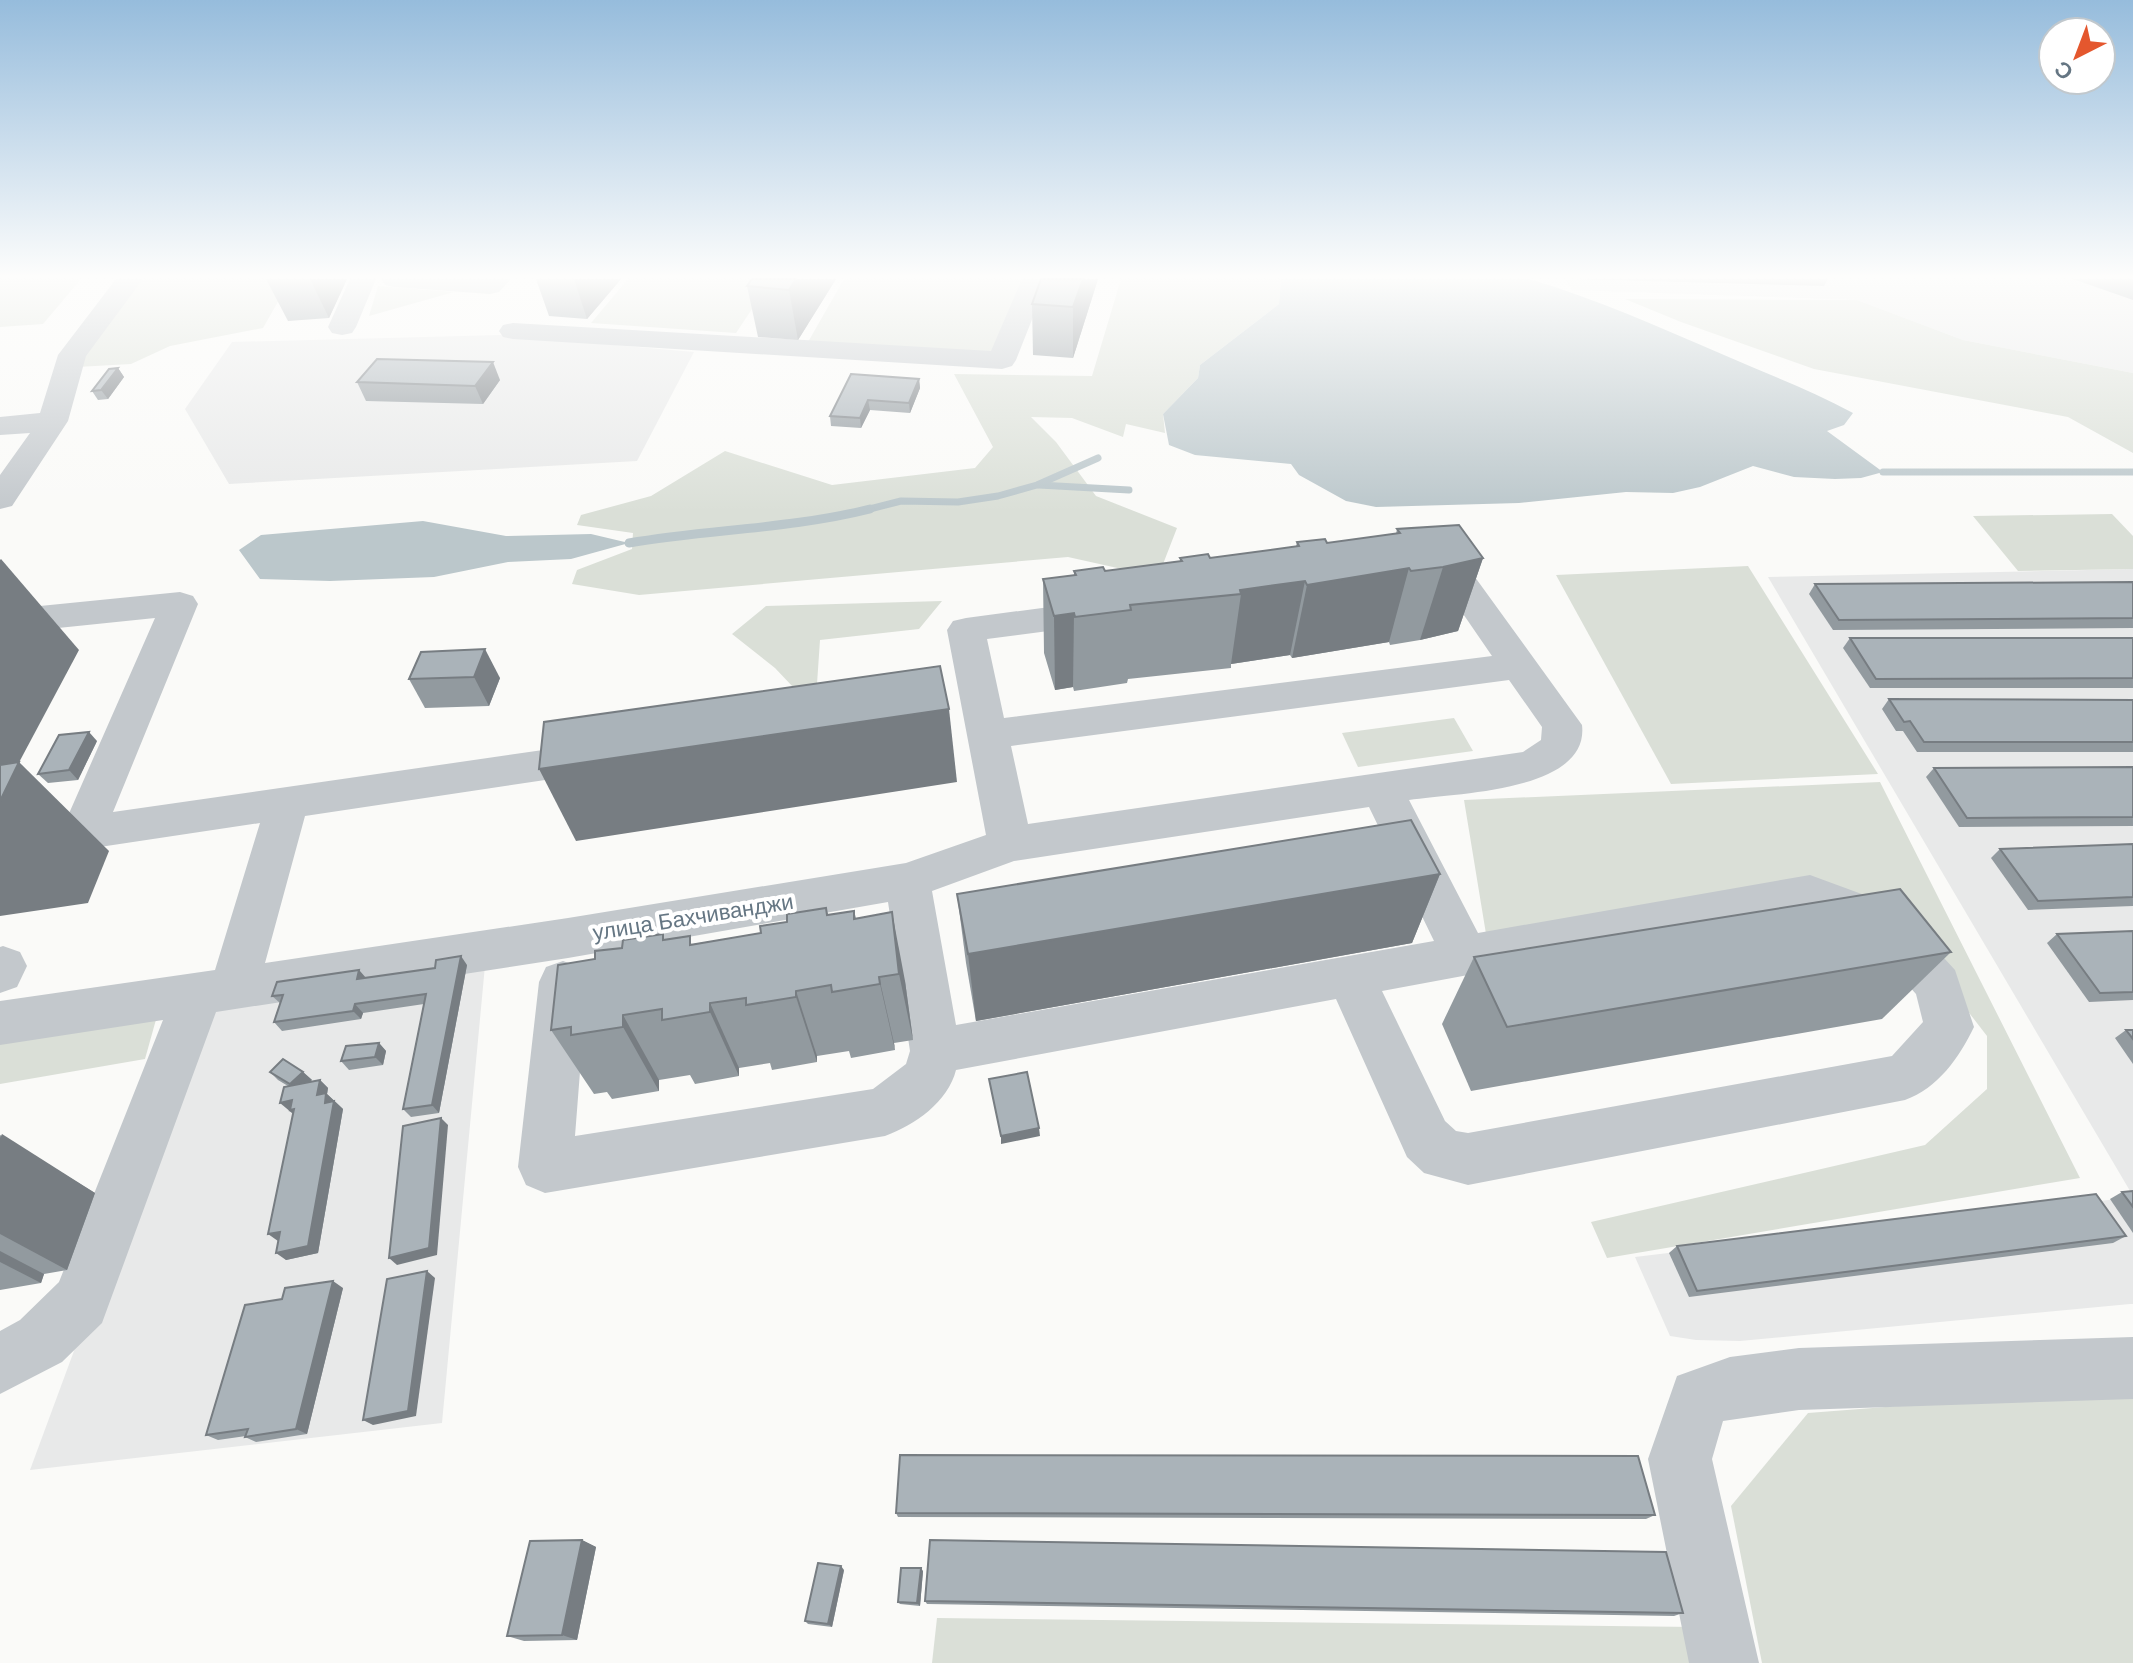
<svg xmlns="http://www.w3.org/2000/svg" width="2133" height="1663" font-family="'DM Sans',sans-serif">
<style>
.built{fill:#e8e9e9}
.green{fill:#dadfd7}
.water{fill:#bbc7cb}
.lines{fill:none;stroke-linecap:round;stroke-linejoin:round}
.stream-far1{stroke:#bbc7cb;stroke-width:7}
.stream{stroke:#bbc7cb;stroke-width:9}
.minor{fill:#c3c8cc;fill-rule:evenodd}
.wall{fill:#929a9f}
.shaded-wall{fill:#777d82}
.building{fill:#aab3b9;stroke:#777d82;stroke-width:2}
.labels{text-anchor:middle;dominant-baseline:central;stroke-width:8;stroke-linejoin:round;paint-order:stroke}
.street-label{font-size:22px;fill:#657683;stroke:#fff}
</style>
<rect width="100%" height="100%" fill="#fafaf8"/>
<g class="built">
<path d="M1565,279h568v94l-170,-33 -106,-40 -285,-10z"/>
<path d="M500,335l194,17 -57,109 -408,23 -44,-75 47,-67z"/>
<path d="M2133,569v627l-365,-619z"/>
<path d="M486,955l-44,468 -412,47 174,-471z"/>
<path d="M2133,1197v107h-3l-390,37 -44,-1 -26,-4 -35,-79z"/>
</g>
<g class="green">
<path d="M0,279h81l-38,45 -43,3z"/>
<path d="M135,279h156l-28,49 -93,18 -39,18 -54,3z"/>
<path d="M628,279h144l-36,54 -145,-10z"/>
<path d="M844,279h185l-33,77 -188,-14z"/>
<path d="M1121,279h160l-2,25 -79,61 -2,13 -35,36 2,19 -39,-9 -3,13 -51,-19 -41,-1 25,25 40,54 81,32 -19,49 -90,-20 -429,38 -67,-11 5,-14 55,-21 1,-16 -56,-8 4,-10 70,-19 74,-45 107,34 143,-17 18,-21 -39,-73 138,2z"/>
<path d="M378,286l76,6 -85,24z"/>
<path d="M1625,299l232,1 106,40 170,33v80l-65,-36 -254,-48 -133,-47z"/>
<path d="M2112,514l21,22v33l-115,2 -45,-55z"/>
<path d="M1748,566l130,208 -207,10 -115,-209z"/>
<path d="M942,601l-23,28 -99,11 -3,44 -24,3 -18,-19 -43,-34 34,-28z"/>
<path d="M1454,718l19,33 -115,16 -16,-34z"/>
<path d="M1880,782l200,396 -473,80 -16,-36 334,-77 62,-56v-53l-85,-110 -415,14 -23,-140z"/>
<path d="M157,1016l-12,43 -145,25v-53z"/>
<path d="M2133,1388v275h-371l-31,-157 77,-93z"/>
<path d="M937,1618l759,9 8,36h-772z"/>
</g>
<g class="water">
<path d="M1281,279h248c68,20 130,48 195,76 43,19 87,35 129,58l-9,12 -17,6 56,41 -22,6 -26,1 -41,-2 -41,-11 -53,21 -27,6 -47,-1 -107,11 -143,4 -30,-6 -47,-26 -8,-11 -96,-9 -26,-10 -6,-31 35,-36 2,-13 79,-61z"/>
<path d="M423,521l83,15 85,-2 38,9 -58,16 -63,3 -74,15 -104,4 -70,-2 -21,-29 22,-15z"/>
</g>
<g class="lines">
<g class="stream-far1">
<path d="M1883,472h250"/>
<path d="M1039,485l90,5"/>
<path d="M862,511l39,-10 57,1 40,-6 39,-11 61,-27"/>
</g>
<path class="stream" d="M629,543c80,-14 162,-14 241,-34"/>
<g class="minor">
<path d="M116,279h27l-57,77 -18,65 -56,85 -12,3v-34l30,-42 -30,2v-18l40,-4 18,-58z"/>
<path d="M350,279h26l-20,48 -4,6 -10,2 -10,-2 -4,-6z"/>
<path d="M381,279h130l-12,13 -9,2 -96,-7 -9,-2z"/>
<path d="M1022,279h26l-32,81 -4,6 -10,3 -489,-30 -10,-2 -4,-6 4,-6 10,-2 478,28z"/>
<path d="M1420,559l52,14 110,152c8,67 -127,68 -173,75l69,133 332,-58 87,32 58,63 19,57c-15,31 -36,61 -69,73l-437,85 -44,-12 -17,-16 -71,-158 -380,71c-8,32 -41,55 -71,66l-340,57 -19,-8 -8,-18 21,-185 7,-15 17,-6 17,6 7,15 -12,154 298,-47 33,-25 4,-13 -22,-149 -320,56 -352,54 -114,311 -40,39 -62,32v-63l20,-11 39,-38 104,-262 -163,25v-44l215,-31 45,-147 -260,39v-34l67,-10 88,-200 -155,16v-24l180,-18 13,4 5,8 -85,208 486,-70 15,4 6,11 -6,11 -15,4 -294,44 -40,147 303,-45 338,-55 80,-28 -39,-205 6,-9 13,-3 136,-18 13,4 6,8 -6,8 -13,4 -115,15 17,79 488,-62 -46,-67 -39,-11 -5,-8 5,-8zM1509,680l33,47 -1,13 -18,12 -495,72 -17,-78zM1369,807l65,134 -478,84 -24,-134 82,-30zM1808,912l55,23 53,59 7,28 -31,34 -424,77 -12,-2 -11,-10 -63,-130z"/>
<path d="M3,946l17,6 7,14 -10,21 -17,6v-46z"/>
<path d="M2133,1337v62l-334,11 -76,11 -11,38 47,204h-70l-41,-204 29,-83 53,-19 69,-9z"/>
</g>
</g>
<g class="wall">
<path d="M266,279h81l-18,39 -41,3z"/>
<path d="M536,279h85l-34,40 -38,-3z"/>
<path d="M752,279h84l-38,61 -40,-3 -11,-51z"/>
<path d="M1041,279h57l-25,79 -40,-3 -1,-51z"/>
<path d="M1576,279h252l-4,7z"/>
<path d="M2073,279h60v21z"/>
<path d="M118,368l6,9 -16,22 -10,1 -6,-9z"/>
<path d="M919,379l1,9 -10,25 -40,-3 -9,18 -30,-2 -1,-10z"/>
<path d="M500,380l-17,24 -117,-3 -9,-19z"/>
<path d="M1397,529l86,29 -25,73 -38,9 -30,5 -1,-3 -97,16 -2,-3 -59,9v4l-103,11 -1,4 -53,8 -1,-4 -18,3 -11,-37 -1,-74 31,-4v-4h31l75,-10v-3h30l86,-11 1,-5 30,1 69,-9z"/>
<path d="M2133,582v46l-300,2 -24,-36 6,-10z"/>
<path d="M1850,638h283v50h-263l-27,-40z"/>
<path d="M421,652l79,26 -11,28 -64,2 -16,-29z"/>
<path d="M1889,699l244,1v52h-216l-14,-21h-7l-14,-22z"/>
<path d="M97,741l-19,39 -30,3 -10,-9z"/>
<path d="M2133,767v59l-174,1 -33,-50 8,-9z"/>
<path d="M2133,844v62l-105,4 -37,-52 9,-9z"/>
<path d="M1440,874l-28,69 -436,78 -10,-58 -9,-69z"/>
<path d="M826,908l2,7 26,-4 2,7 49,63 8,59 -19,3 1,7 -44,8 -2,-7 -32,5v6l-45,8 -2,-7 -31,5v8l-44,8 -5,-9 -31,5v11l-47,8 -5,-7 -13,2 -43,-64 44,-71 71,-19 27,4 68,-11 26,-11z"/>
<path d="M2133,931v69l-44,2 -42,-59 10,-9z"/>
<path d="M1951,952l-69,67 -411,72 -29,-67 32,-67z"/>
<path d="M467,965l-28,148 -28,4 -8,-8 21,-105 -61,9 -2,6 -79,12 -8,-9 6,-19 -8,-7 87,-26 6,8z"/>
<path d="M2126,1030h7v34l-18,-26z"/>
<path d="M379,1043l7,8 -3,14 -34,5 -8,-9z"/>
<path d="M270,1072h33l9,8 -3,2 11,-2 8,8 -1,6 16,15 -25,144 -32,7 -8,-19 15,-128 -4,-2 -1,-25 -10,-6z"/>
<path d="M0,1135l95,58 -28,77 -23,4 -3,9 -41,7z"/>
<path d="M2133,1191v42l-23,-34 12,-7z"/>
<path d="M2126,1236l-13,7 -424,54 -20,-44 8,-7z"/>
<path d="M343,1288l-36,146 -51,8 -11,-5 1,-1 -28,4 -12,-5 76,-136z"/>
<path d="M896,1513l759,2 -9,4 -748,-2z"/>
<path d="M582,1540l14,7 -19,93 -53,1 -17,-5z"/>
<path d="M844,1570l-12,57 -24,-3 -3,-3z"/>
<path d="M923,1571l-3,35 -20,-2 -2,-2z"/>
<path d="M925,1601l758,12 -9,3 -747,-12z"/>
</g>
<g class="shaded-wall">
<path d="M310,279h37l-18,39z"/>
<path d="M574,279h47l-34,40z"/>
<path d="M796,279h40l-38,61 -9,-50z"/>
<path d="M1083,279h15l-25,79v-51z"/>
<path d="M493,362l7,18 -17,24 -8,-18z"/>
<path d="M118,368l6,9 -16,22 -7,-9z"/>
<path d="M919,379l1,9 -10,25 -1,-10z"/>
<path d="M868,400l2,10 -9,18 -1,-10z"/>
<path d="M1483,558l-25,73 -38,9 23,-73z"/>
<path d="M1,559l78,91 -79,148v-238z"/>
<path d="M1409,568l-20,74 -97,16 15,-73z"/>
<path d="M1305,581l-15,74 -59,9 10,-70 -1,-4z"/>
<path d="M1074,613l-1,74 -18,3 -1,-74z"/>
<path d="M485,649l15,29 -11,28 -15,-29z"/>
<path d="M949,709l8,73 -381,59 -37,-72z"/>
<path d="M89,732l8,9 -19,39 -9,-10z"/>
<path d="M19,762l90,89 -21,52 -88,13v-115z"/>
<path d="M1440,874l-28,69 -436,78 -8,-67z"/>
<path d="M892,912l13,69 8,59 -14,-66z"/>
<path d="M461,956l6,9 -28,148 -7,-8z"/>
<path d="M359,970l8,9h-10z"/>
<path d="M879,977l15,66 1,7 -15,-66z"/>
<path d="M796,991l21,65v6l-21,-65z"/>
<path d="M710,1003l29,65v8l-29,-64z"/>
<path d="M355,1004l8,9 -2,6 -8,-8z"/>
<path d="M623,1015l36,65v11l-36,-64z"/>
<path d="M379,1043l7,8 -3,14 -8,-8z"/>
<path d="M303,1072l9,8 -13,12 -9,-8z"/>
<path d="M320,1080l8,8 -1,6 16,15 -25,144 -32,7 -10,-7 41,-158z"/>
<path d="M292,1100l6,18 -18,-15z"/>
<path d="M441,1118l7,7 -11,130 -40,10 -8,-7z"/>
<path d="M1039,1128l1,8 -39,8v-8z"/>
<path d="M2,1134l93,59 -28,77 -67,-36v-96z"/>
<path d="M280,1232l-2,9 -10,-7z"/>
<path d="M0,1251l44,23 -3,9 -41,-21z"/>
<path d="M427,1271l8,7 -19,138 -43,9 -10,-5z"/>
<path d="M333,1281l10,7 -36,146 -11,-5z"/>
<path d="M582,1540l14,7 -19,93 -15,-5z"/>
<path d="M841,1566l3,4 -12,57 -4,-3z"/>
<path d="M921,1568l2,3 -3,35 -3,-3z"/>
</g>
<g class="building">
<path d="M752,279h44l-7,11 -42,-4z"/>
<path d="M1041,279h42l-10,28 -41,-3z"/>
<path d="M377,359l116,3 -18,24 -118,-4z"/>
<path d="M118,368l-17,22 -9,1 17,-22z"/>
<path d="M851,374l68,5 -10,24 -41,-3 -8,18 -30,-2z"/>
<path d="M1459,525l24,33 -40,9 -32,4 -2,-3 -102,17 -2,-4 -65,9 1,4 -111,11 1,5 -56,7 -1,-4 -20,3 -11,-37 33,-4 -2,-4 29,-4 2,4 77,-10 -2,-3 28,-4 2,4 89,-12 -2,-4 28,-3 2,4 73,-10 -3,-4z"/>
<path d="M2133,582v36l-294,2 -24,-36z"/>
<path d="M1850,638h283v40l-257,1z"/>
<path d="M485,649l-11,28 -65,2 12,-27z"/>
<path d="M940,666l9,43 -410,60 5,-47z"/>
<path d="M1889,699l244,1v42h-209l-14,-21 -6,1z"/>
<path d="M89,732l-20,38 -31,4 21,-39z"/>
<path d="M19,762l-19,39v-36z"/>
<path d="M2133,767v50l-166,1 -33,-50z"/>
<path d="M1411,820l29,54 -472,80 -11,-60z"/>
<path d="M2133,844v53l-95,4 -38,-52z"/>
<path d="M1900,889l51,63 -444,75 -33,-70z"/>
<path d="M826,908l1,7 27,-4v8l38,-7 7,62 -20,3 1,7 -48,8 -1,-7 -35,6v6l-50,8v-7l-36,5v9l-48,8v-11l-39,6v12l-52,8v-8l-20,3 7,-65 37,-6v-8l27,-3 1,-8 40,-6v6l27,-4v9l71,-12 -1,-7 27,-4v-8z"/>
<path d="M2133,931v61l-33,1 -43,-59z"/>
<path d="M461,956l-29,149 -29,4 23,-115 -71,10 -2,7 -79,11 9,-27 -11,1 5,-14 82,-12 -2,9 78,-11 1,-8z"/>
<path d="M2126,1030h7v9z"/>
<path d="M379,1043l-4,14 -34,4 5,-15z"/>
<path d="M283,1059l20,13 -13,12 -20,-12z"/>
<path d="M1027,1072l12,56 -38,8 -12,-57z"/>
<path d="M320,1080l-3,15 9,-2 -1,10 9,-2 -26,145 -32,7 4,-21 -12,2 26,-125 -4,1 2,-10 -12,3 4,-16z"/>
<path d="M441,1118l-12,130 -40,10 14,-132z"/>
<path d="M2133,1191v16l-11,-15z"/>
<path d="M2096,1194l30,42 -429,55 -20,-45z"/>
<path d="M427,1271l-19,140 -45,9 24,-141z"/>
<path d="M333,1281l-37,148 -51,8 3,-8 -42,6 39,-130 37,-6 3,-11z"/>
<path d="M900,1455l738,1 17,59 -759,-2z"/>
<path d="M582,1540l-20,95 -55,1 23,-95z"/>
<path d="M930,1540l736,12 17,61 -758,-12z"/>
<path d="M818,1563l23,3 -13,58 -23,-3z"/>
<path d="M901,1568h20l-4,35 -19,-1z"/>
</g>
<linearGradient id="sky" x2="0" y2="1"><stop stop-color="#96bcdc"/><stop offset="0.54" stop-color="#fdfdfc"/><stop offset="1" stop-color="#fdfdfc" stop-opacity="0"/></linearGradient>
<rect width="2133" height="512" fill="url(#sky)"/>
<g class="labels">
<g class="street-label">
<text transform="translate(693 917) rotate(-9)">улица Бахчиванджи</text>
</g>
</g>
<g transform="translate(2077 56) rotate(222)"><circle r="38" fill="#ffffff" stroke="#c1c8cd" stroke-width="2"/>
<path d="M0-6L14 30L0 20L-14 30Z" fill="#e4572e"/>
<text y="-12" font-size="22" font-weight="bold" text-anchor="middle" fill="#657683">С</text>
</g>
</svg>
